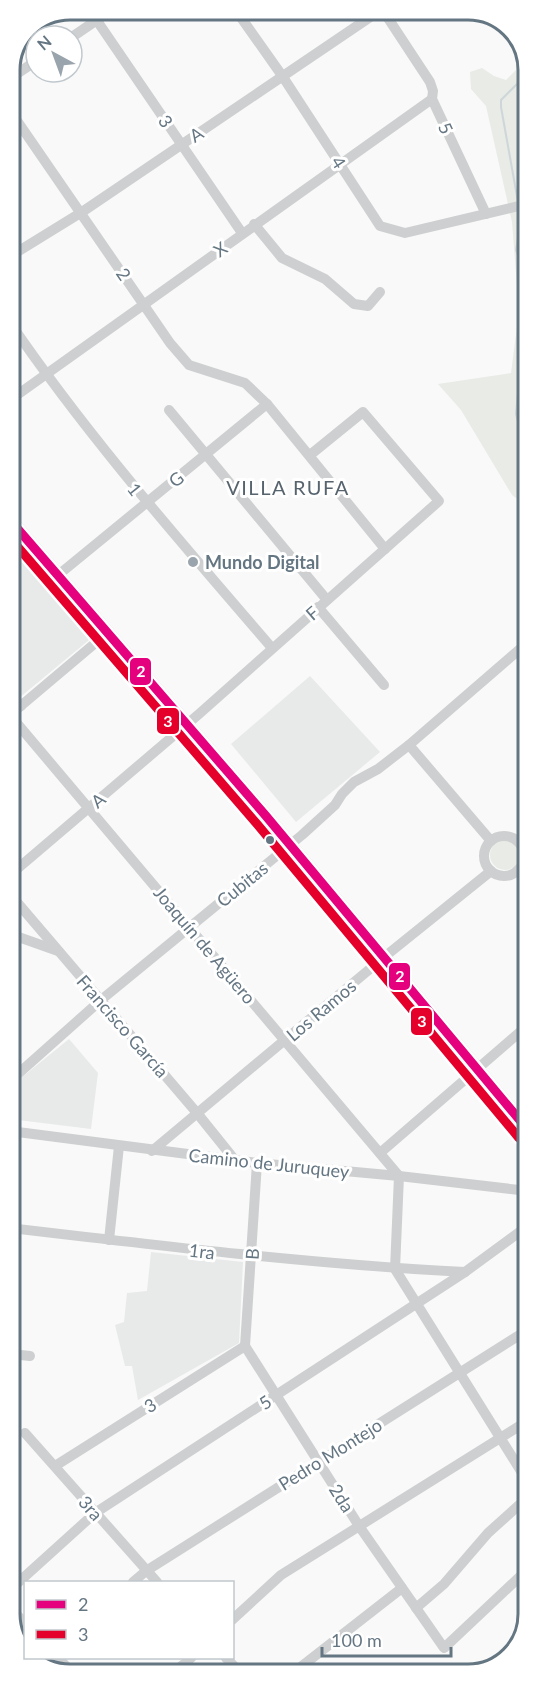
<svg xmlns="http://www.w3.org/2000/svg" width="538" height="1683" font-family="Lato,sans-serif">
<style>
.built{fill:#e8e9e9}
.green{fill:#e8ebe6}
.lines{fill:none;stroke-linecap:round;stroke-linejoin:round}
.stream{stroke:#ced6d9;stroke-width:2}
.major-casing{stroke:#d5d6d7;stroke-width:14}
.minor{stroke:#cecfd0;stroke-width:10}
.major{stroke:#e1e2e2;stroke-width:12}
.bus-1-casing{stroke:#fff;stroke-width:14}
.bus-2-casing{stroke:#fff;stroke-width:14}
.bus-1{stroke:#e5007d;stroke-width:9}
.bus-2{stroke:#e4002b;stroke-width:9}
.poi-dot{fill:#99a4ac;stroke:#fff;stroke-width:2}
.bus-dot{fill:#657683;stroke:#fff;stroke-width:2}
.labels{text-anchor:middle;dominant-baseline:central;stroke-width:6;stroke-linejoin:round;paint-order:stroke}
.street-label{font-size:18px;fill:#657683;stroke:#fff}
.poi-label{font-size:18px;font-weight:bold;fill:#657683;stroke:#fff;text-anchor:start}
.neighbourhood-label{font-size:20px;letter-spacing:1.5px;fill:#57646e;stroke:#fff}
.rim{fill:none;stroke:#657683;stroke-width:3}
.line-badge{stroke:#fff;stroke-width:2}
.badge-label{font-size:16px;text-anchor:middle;font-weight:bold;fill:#fff}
</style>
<rect width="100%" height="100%" fill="#f9f9f9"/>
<g class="built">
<path d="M10,546l79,94 -70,58 -9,-11z"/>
<path d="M310,676l70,76 -84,70 -65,-78z"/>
<path d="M69,1039l29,34 -7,56 -81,-10v-32z"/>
<path d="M151,1252l92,10 -4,81 -101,57 -6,-34h-7l-10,-41 9,-3 3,-29 20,-2z"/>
</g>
<g class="green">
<path d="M527,59l1,448 -16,-12 -51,-85 -23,-26 73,-11 8,-62 -7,-89 -26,-116 -15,-17 -1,-17 12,-4 12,8 12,4z"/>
<circle cx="505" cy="855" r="15"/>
</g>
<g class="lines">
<g class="stream">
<path d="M518,202l-17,-95v-7l26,-26"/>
<path d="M519,211l2,10 -5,29 11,29"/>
<path d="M527,298l-11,116 12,43"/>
<path d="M512,1654l7,-13"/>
</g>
<g class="major-casing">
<path id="major" d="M10,520l256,296 262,314"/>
</g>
<g class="minor">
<path d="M89,9l153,224"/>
<path d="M235,9l48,68 97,149 25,7 122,-29"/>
<path d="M382,9l48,73 3,9 -1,8 54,115"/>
<path d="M72,37l41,-28"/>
<path d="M9,79l27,-18"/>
<path d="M9,109l161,234 19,22 56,18 22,21 118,145"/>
<path d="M254,224l28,34 43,21 29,25 14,2 12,-14"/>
<path d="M9,257l73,-45 300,-203"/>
<path d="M9,321c79,116 172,221 263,327"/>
<path d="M10,400l422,-301"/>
<path d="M169,410l158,190"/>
<path d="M57,576l210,-172"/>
<path d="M318,607l66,78"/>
<path d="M10,693l11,13"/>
<path d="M10,715l389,461 -4,93 134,215"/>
<path d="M10,715l96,-81"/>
<path d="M409,745l82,96"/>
<circle cx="504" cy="856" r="20"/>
<path d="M518,870l10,13"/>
<path d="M10,875l189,-161 240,-213 -76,-89 -53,43"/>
<path d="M10,894l187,219 37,46"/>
<path d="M10,934l48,17"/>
<path d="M10,1081l91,-81 201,-165 33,-30 7,-11 12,-12 24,-13 31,-24 119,-103"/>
<path d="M10,1131l247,32 142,13 129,15"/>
<path d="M152,1151l231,-193 108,-87"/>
<path d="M380,1153l148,-128"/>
<path d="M10,1228c152,18 303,36 455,44"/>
<path d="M109,1240l10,-94"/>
<path d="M245,1346l114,180 85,122 85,-80"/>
<path d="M245,1346l12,-183"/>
<path d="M11,1354l19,2"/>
<path d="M25,1433l132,149"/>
<path d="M55,1466l190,-120"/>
<path d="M133,1582l13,-11 383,-242"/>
<path d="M11,1589l84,-76 370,-241 64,-47"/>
<path d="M416,1608l28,-24 44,-51 41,-37"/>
<path d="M11,1609l15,15"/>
<path d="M232,1620l49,-45 248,-155"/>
<path d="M58,1658l16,16"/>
<path d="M226,1658l15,15"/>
<path d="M43,1665l8,-7"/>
<path d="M173,1673l18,-15"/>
<path d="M293,1673l109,-85"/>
</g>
<use href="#major" class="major"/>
<g class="bus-1-casing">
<path id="bus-1" d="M10,520l256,296 262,314"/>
</g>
<g class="bus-2-casing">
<path id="bus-2" d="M10,538l247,286 262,314"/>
</g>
<use href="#bus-1" class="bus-1"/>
<use href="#bus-2" class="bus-2"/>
</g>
<circle class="poi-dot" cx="193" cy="562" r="6"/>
<circle class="bus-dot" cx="270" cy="840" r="5"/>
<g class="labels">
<g class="street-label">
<text transform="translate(166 121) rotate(55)">3</text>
<text transform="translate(446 128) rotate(65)">5</text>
<text transform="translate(196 134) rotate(-33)">A</text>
<text transform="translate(339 162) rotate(57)">4</text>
<text transform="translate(220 249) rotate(-36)">X</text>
<text transform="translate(124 274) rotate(56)">2</text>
<text transform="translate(176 479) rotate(-39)">G</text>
<text transform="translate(135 489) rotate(52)">1</text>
<text transform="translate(312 613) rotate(-41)">F</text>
<text transform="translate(98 800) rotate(-40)">A</text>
<text transform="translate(242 884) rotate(-39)">Cubitas</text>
<text transform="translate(205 945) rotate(50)">Joaquín de Agüero</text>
<text transform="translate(321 1010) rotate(-40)">Los Ramos</text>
<text transform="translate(123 1026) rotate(49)">Francisco García</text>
<text transform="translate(269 1163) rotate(6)">Camino de Juruquey</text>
<text transform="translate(202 1251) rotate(7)">1ra</text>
<text transform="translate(252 1254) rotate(-86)">B</text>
<text transform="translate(265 1402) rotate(-33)">5</text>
<text transform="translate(150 1405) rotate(-32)">3</text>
<text transform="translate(330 1454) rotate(-32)">Pedro Montejo</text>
<text transform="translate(342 1498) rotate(58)">2da</text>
<text transform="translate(91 1508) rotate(49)">3ra</text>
</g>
<g class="poi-label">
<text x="205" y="562">Mundo Digital</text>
</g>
<g class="neighbourhood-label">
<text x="288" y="487">VILLA RUFA</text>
</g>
</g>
<path d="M0 0H538V1683H0ZM70 20H468A50 50 0 0 1 518 70V1614A50 50 0 0 1 468 1664H70A50 50 0 0 1 20 1614V70A50 50 0 0 1 70 20Z" fill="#fff" fill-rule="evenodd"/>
<path class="rim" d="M70 20H468A50 50 0 0 1 518 70V1614A50 50 0 0 1 468 1664H70A50 50 0 0 1 20 1614V70A50 50 0 0 1 70 20Z"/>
<g class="line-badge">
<rect x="129" y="657" width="23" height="29" rx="6" fill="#e5007d"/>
<rect x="156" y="707" width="24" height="28" rx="6" fill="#e4002b"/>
<rect x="388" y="962" width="23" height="29" rx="6" fill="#e5007d"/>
<rect x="410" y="1007" width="23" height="29" rx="6" fill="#e4002b"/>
</g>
<g class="badge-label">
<text x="141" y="677">2</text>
<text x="168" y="727">3</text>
<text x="400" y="982">2</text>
<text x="422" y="1027">3</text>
</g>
<rect x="24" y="1581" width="210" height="78" fill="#ffffff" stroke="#c1c8cd" stroke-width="1.5"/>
<rect x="36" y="1600" width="30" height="9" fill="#e5007d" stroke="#c1c8cd" stroke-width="1.5"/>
<text x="78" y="1611" font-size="18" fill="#657683">2</text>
<rect x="36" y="1630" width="30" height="9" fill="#e4002b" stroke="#c1c8cd" stroke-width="1.5"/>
<text x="78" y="1641" font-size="18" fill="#657683">3</text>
<g transform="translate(54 54) rotate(319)"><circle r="28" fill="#ffffff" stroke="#c1c8cd" stroke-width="1.5"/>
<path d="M0-4.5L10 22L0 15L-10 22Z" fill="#99a4ac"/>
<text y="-9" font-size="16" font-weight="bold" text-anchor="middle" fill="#657683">N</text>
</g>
<path d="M322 1647v9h129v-9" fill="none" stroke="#657683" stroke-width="3"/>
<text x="331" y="1647" font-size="18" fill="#657683" stroke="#ffffff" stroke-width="4.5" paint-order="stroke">100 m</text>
</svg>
